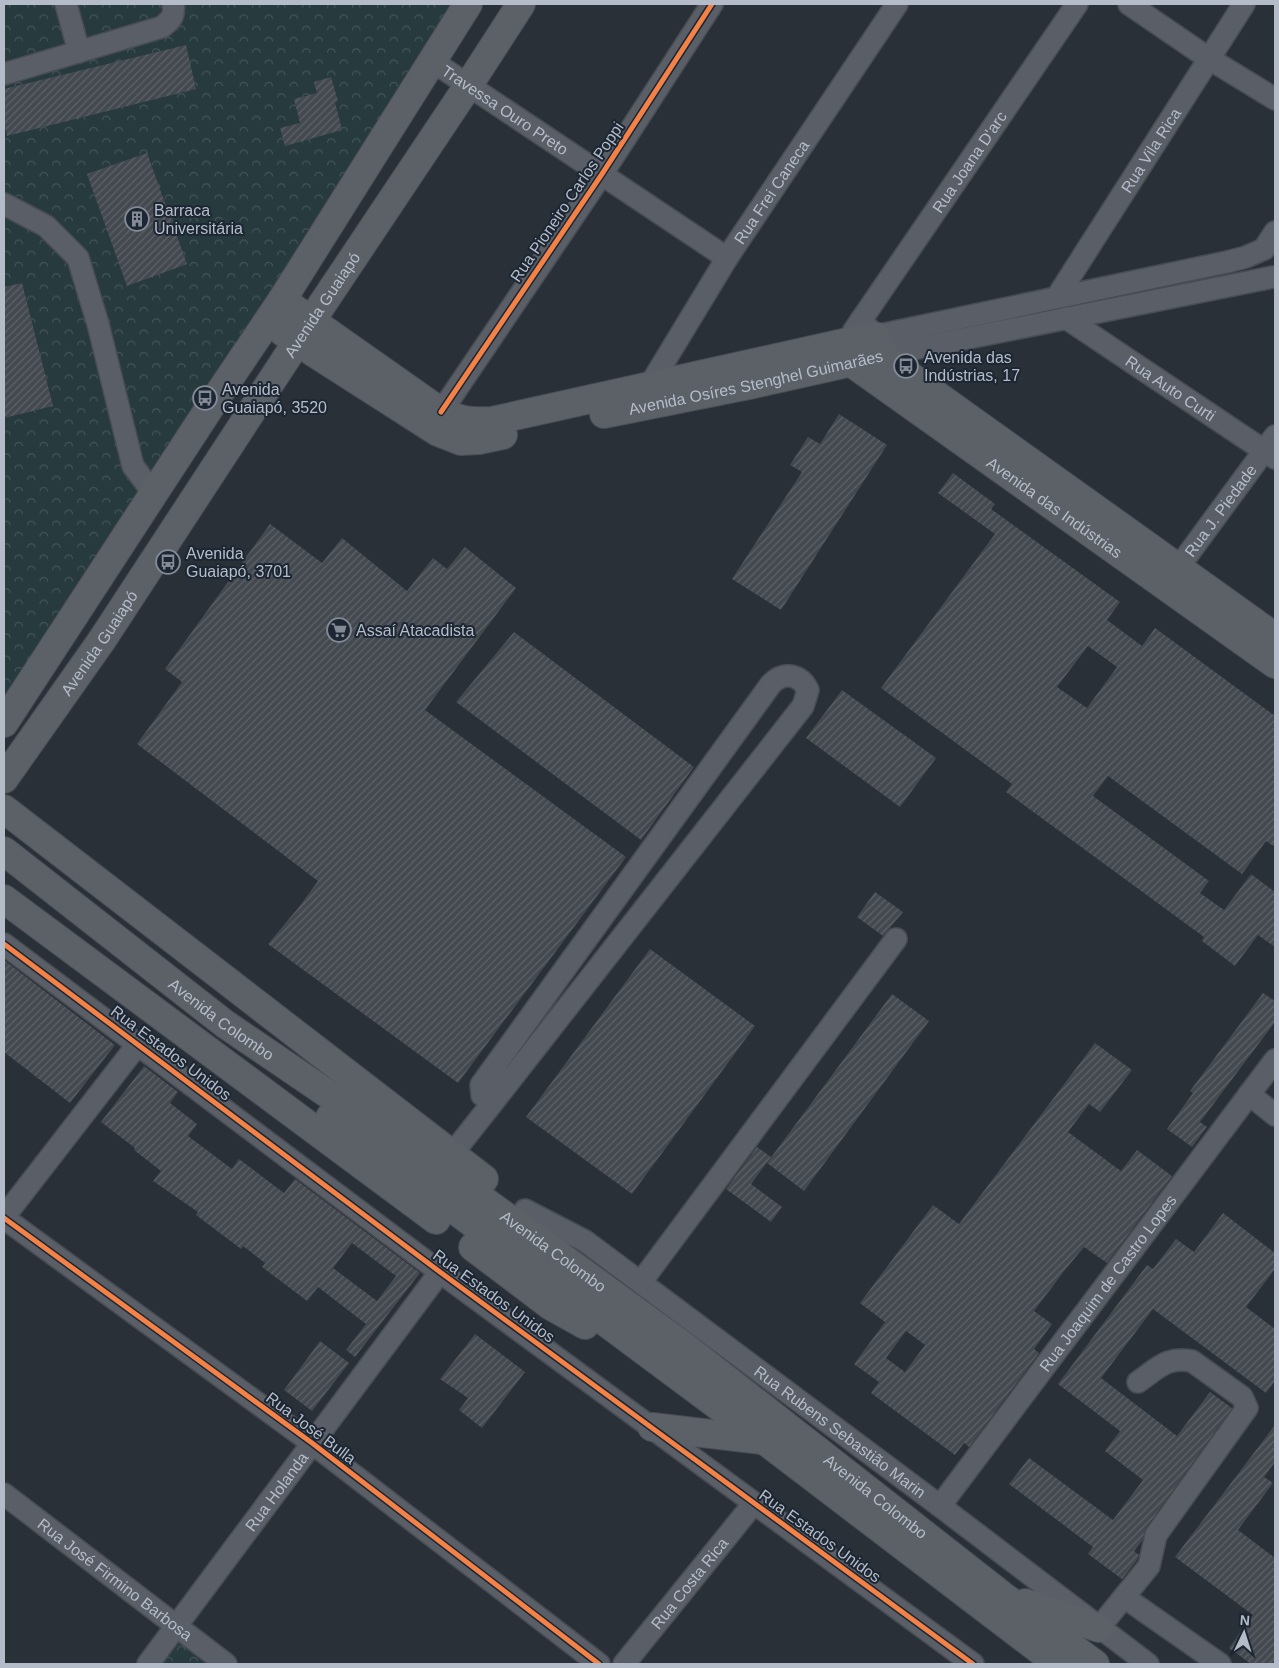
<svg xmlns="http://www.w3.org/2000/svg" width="1279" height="1668" font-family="Helvetica,sans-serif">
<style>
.park{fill:url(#park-crowns)}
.building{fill:url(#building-hatch);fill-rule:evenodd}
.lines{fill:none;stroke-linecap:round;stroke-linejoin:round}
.minor-casing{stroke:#484c53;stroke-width:24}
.major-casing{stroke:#484c55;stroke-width:30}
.minor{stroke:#5a5e66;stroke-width:21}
.major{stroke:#5c6168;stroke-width:28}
.cycleway-casing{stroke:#1d2633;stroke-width:8}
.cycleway{stroke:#f48246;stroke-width:5}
.labels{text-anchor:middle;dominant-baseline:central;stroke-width:4;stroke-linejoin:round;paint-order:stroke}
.street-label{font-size:16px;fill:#b4bcc9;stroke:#1d2633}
.poi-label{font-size:16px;fill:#b4bcc9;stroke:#1d2633;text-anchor:start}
</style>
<defs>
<pattern id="park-crowns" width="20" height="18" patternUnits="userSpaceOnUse" patternTransform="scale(1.25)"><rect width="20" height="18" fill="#273a3e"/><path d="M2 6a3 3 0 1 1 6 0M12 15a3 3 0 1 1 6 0" fill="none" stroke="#445559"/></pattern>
<pattern id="building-hatch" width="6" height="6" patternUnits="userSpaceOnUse" patternTransform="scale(1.25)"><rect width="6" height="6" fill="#444950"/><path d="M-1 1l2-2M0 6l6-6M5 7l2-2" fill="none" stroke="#5d6168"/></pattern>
</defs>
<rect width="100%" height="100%" fill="#2a3038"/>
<g class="park">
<path d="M4,4h464l-464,720z"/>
<path d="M177,1626l49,38h-78z"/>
</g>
<g class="building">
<path d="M186,45l10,44 -189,47 -3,-13v-34z"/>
<path d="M331,77l7,24 -3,1 7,28 -57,16 -5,-18 20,-5 -6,-24 23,-6 -3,-11z"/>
<path d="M147,153l40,111 -60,22 -40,-112z"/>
<path d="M22,283l31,123 -49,12v-131z"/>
<path d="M839,414l48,31 -106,165 -49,-31 70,-107 -12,-7 18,-28 12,7z"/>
<path d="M953,473l42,31 -4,5 129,93 -13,18 35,26 13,-18 120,88v131l-9,-6 -24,33 -134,-98 -15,20 116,85 -9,12 24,17 27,-36 24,18v55l-17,-12 -23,31 -33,-25 2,-4 -198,-145 6,-8 -131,-96 114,-154 -57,-41zM1088,646l29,21 -30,41 -30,-21z"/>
<path d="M270,524l52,39 20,-25 65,53 26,-33 14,11 18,-22 51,41 -91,122 201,147 -168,226 -190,-139 31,-37 19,-26 -181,-137 45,-62 -17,-13z"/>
<path d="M514,632l180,135 -53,73 -185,-138z"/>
<path d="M842,690l94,68 -36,49 -94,-69z"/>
<path d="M875,892l28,20 -20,24 -26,-19z"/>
<path d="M650,949l105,77 -123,168 -106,-77z"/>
<path d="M4,960l111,85 -45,58 -66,-51z"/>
<path d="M1263,993l12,8v21l-75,100 7,5 -15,20 -25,-18 26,-36 -3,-2z"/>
<path d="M892,994l37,27 -125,170 -37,-28z"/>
<path d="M1095,1043l37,27 -32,42 -11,-8 -21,28 53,39 16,-21 35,26 -65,87 -23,-16 -19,23 -31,41 18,13 -18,25 5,4 -70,94 -5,-4 -9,12 -84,-62 8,-11 -25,-18 31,-42 -25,-19 73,-98 26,19zM906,1331l19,14 -20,27 -19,-14z"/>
<path d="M144,1066l34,26 -8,11 27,21 -9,12 44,33 7,-10 45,34 11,-14 125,94 -65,84 -9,-7 20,-26 -48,-37 -11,14 -45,-34 3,-4 -22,-17 -2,3 -45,-34 2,-3 -45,-31 8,-10 -27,-21 1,-2 -34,-26zM352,1243l44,33 -19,25 -44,-33z"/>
<path d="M757,1147l14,10 -20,27 31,23 -11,15 -45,-33z"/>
<path d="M1223,1213l52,40v16l-29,38 29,22v52l-9,12 -113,-84 -52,69 76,58 33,-44 22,16 -86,120 -4,13 -8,10 5,4 -2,5 -15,19 -34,-25 5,-7 -84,-63 20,-26 84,62 30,-40 -38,-29 15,-20 -62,-47 89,-119 6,4 23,-30 18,13z"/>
<path d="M475,1334l50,38 -43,56 -23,-18 9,-12 -28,-19z"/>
<path d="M320,1341l29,22 -37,48 -28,-21z"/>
<path d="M1275,1425v37l-11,15 9,6 -35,47 37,28v106h-24l-22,-16 24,-33 -78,-58z"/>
</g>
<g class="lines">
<g class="minor-casing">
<g id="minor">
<path d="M66,4l13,48"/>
<path d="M1129,4l79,54 67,41"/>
<path id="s1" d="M432,61l295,197"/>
<path d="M4,74l158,-47c9,-7 13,-11 11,-23"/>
<path d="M4,204l42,22 32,32 20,66 35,142 21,28"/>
<path d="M1264,249l11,-17"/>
<path id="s2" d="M1057,297l187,-293"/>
<path id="s3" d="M1066,318l209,140"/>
<path d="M861,320l14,16 352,-74 19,-5 18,-8"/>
<path id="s4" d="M853,332l224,-328"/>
<path d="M883,355l390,-78"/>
<path id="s5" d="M650,385l77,-127 170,-254"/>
<path d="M441,412l161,-238 110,-170"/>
<path id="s6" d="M1170,579l105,-143"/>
<path d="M4,944l436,328 533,392"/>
<path d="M1249,1094l26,21"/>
<path d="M452,1154l42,-53 309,-395 5,-16c-8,-16 -24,-19 -37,-6l-290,401 1,10 12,6"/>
<path id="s7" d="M525,1210l60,31 355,265 208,158"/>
<path d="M4,1217l134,-173"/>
<path d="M4,1218l308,225 287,221"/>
<path d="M641,1282l255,-343"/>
<path id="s8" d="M4,1494l222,170"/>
<path id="s9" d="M940,1506l335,-446"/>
<path d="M1124,1597l96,67"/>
<path d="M1099,1628l50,-62 7,-31 91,-127 -5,-11 -50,-36c-25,-5 -34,7 -54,21"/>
<path id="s10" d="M148,1664l292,-392"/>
<path id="s11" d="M624,1664l130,-161"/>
</g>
</g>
<g class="major-casing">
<g id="major">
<path d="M282,300l159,112c21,9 29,10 51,9l383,-85 8,19 17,14 375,268"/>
<path d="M283,332l33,22 122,78 23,9 18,-1 24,-5"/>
<path id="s12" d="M849,350l3,13 423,301"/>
<path id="s13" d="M604,414l145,-29 134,-30"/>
<path d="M4,723l210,-322 68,-101 186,-296"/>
<path id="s14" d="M4,779l98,-139 195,-298 171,-256 53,-82"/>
<path d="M4,809l480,370"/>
<path id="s15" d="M4,851l221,173 250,170 209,152 319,250 92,68"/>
<path d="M4,899l432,321"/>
<path d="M330,1117l434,323 294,224"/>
<path d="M473,1247l78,59 34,19"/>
<path d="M652,1427l110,13"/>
<path d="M1025,1603l74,25"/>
</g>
</g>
<use href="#minor" class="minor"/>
<use href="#major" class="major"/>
<g class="cycleway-casing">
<g id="cycleway">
<path d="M441,412l161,-238 110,-170"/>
<path d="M4,944l436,328 533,392"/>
<path d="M4,1218l308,225 287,221"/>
</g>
</g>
<use href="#cycleway" class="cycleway"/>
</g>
<defs>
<g id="building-ring" transform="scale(1.25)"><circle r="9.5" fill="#1d2633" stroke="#848b96" stroke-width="1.5"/><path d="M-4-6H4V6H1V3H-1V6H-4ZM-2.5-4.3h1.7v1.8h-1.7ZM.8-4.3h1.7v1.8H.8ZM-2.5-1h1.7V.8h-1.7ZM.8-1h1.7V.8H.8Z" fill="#848b96"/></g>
<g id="bus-ring" transform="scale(1.25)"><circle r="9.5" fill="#1d2633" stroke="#848b96" stroke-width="1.5"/><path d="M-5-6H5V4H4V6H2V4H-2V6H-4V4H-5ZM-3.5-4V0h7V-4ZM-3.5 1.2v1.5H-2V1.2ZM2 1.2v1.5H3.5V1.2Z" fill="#848b96"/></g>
<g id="supermarket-ring" transform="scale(1.25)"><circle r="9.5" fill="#1d2633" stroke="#848b96" stroke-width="1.5"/><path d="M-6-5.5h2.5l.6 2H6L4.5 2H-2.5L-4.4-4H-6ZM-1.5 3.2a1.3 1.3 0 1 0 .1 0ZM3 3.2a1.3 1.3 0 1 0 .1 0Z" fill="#848b96"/></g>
</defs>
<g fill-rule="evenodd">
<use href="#building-ring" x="137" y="219"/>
<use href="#bus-ring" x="906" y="366"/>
<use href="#bus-ring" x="205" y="398"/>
<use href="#bus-ring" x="168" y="562"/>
<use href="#supermarket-ring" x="339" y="630"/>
</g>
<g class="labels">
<g class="street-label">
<text stroke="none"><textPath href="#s1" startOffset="88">Travessa Ouro Preto</textPath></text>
<text stroke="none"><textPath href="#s2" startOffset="174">Rua Vila Rica</textPath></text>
<text stroke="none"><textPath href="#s4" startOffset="206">Rua Joana D'arc</textPath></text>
<text stroke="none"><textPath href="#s5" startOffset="228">Rua Frei Caneca</textPath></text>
<text transform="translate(567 202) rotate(-56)">Rua Pioneiro Carlos Poppi</text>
<text stroke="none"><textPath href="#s14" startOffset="571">Avenida Guaiapó</textPath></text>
<text stroke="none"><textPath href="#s13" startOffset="155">Avenida Osíres Stenghel Guimarães</textPath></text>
<text stroke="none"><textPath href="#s3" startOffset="126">Rua Auto Curti</textPath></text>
<text stroke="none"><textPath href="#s12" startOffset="262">Avenida das Indústrias</textPath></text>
<text stroke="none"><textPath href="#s6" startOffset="85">Rua J. Piedade</textPath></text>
<text stroke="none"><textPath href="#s14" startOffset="166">Avenida Guaiapó</textPath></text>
<text stroke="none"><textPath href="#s15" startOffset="275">Avenida Colombo</textPath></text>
<text transform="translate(171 1053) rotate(37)">Rua Estados Unidos</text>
<text stroke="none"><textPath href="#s15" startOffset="680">Avenida Colombo</textPath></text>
<text stroke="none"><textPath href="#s9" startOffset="279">Rua Joaquim de Castro Lopes</textPath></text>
<text transform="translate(494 1296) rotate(36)">Rua Estados Unidos</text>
<text transform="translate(311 1428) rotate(37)">Rua José Bulla</text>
<text stroke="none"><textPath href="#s7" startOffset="386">Rua Rubens Sebastião Marin</textPath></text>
<text stroke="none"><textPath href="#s10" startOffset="215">Rua Holanda</textPath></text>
<text stroke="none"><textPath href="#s15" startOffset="1085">Avenida Colombo</textPath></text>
<text transform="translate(820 1536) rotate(36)">Rua Estados Unidos</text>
<text stroke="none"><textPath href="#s8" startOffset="140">Rua José Firmino Barbosa</textPath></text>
<text stroke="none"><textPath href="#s11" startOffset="104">Rua Costa Rica</textPath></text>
</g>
<g class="poi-label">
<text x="154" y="210">Barraca<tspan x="154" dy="18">Universitária</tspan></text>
<text x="924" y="357">Avenida das<tspan x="924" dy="18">Indústrias, 17</tspan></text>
<text x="222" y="389">Avenida<tspan x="222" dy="18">Guaiapó, 3520</tspan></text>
<text x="186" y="553">Avenida<tspan x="186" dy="18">Guaiapó, 3701</tspan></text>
<text x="356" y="630">Assaí Atacadista</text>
</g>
</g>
<rect width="1279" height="1668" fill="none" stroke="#b4bcc9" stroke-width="10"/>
<g transform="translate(1244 1633) rotate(4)" stroke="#1d2633" stroke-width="4" paint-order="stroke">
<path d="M0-4L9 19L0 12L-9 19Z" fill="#b4bcc9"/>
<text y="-8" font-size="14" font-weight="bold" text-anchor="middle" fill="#b4bcc9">N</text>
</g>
</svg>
